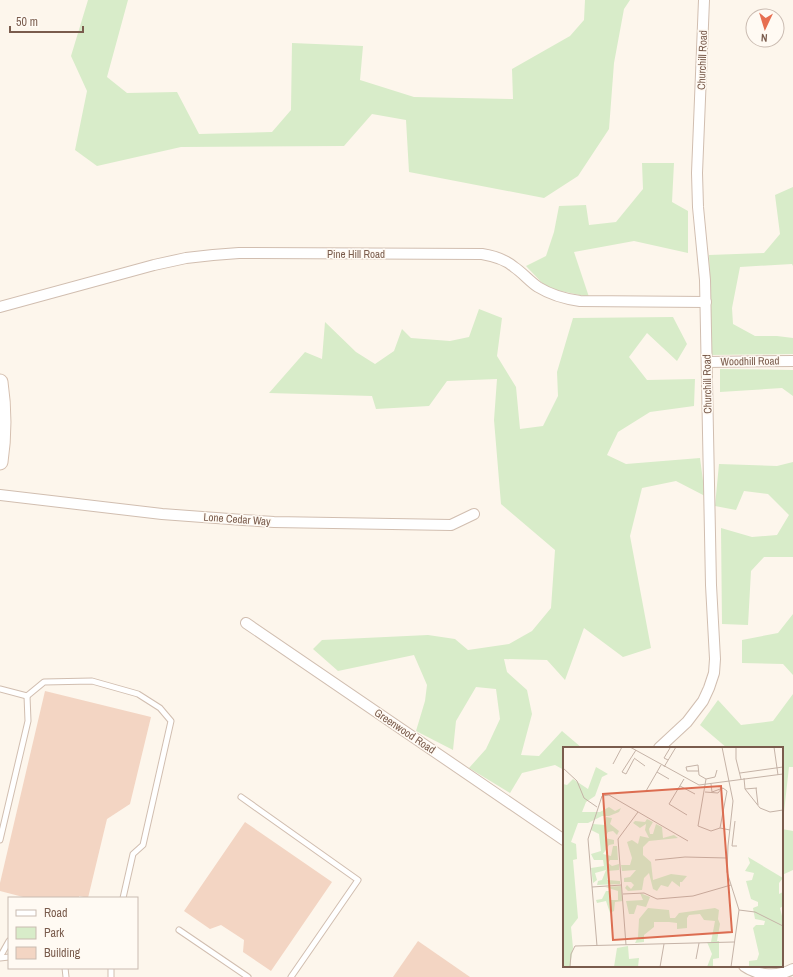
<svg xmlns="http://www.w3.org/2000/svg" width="793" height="977" font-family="'Archivo Narrow',sans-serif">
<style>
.green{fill:#d8ecc9}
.building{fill:#f3d5c3}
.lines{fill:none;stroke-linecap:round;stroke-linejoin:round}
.service-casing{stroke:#d1beb0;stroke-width:7}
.minor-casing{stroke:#d1beb0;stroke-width:12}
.secondary-casing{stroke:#d6c0b0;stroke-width:17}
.service{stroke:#fff;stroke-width:5}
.minor{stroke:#fff;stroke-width:10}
.secondary{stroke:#fff;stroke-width:15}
.labels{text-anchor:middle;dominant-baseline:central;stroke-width:3;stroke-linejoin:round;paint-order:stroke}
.street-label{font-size:11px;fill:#7a5c4d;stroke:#fffaf3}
.inset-road{fill:none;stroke:#c5b3a7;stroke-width:1}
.view{fill:#dc6d51;fill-opacity:0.15;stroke:#dc6d51;stroke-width:2}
.inset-edge{fill:none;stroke:#7a5c4d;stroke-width:2}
</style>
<rect width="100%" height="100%" fill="#fdf6ec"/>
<g class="green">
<path d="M88,0h40l-21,77 20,16 50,-1 22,42 73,-2 19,-22 1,-67 71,3 -3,34 54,17 99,2 -1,-30 58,-33 14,-16 1,-20h45l-6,9 -10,54 -5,66 -31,47 -34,22 -135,-26 -3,-52 -34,-6 -28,32 -163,1 -84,19 -22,-16 12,-59 -16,-35z"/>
<path d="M642,163h32l-2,39 16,9v42l-54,-12 -60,11 15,45 -42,-9 -21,-22 20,-10 8,-24 5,-26 27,-1 3,20 27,-3 27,-33z"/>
<path d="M793,187v79l-1,-2 -52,3 -8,41 1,16 22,12h22l16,2v16l-81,1 -3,-100 55,-2 16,-19 -5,-39z"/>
<path d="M479,309l23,9 -5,38 19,31 4,42 23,-3 15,-30 -1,-24 16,-54 100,-1 14,27 -10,17 -30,-28 -18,24 18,23 48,-1 -1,27 -44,6 -32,20 -11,23 19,9 74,-6 5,38 -29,-15 -34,7 -12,48 21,112 -28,9 -39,-29 -19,52 -18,-20 -43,-1 3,13 20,18 5,24 -11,41 18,1 23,-25 20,17h-18v22l-9,-5 -33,8 -12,20 -41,-25 17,-19 14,-30 -4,-30 -20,-2 -20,34 -3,29 -37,-19 9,-30 2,-16 -13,-30 -76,16 -25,-22 9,-9 106,-5 27,4 13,11 41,-6 23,-13 19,-23 4,-58 -54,-46 -7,-84 3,-41 -50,2 -18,25 -53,3 -4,-13 -103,-3 36,-41 17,7 3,-37 31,30 19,12 19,-13 8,-22 9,9 39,3 19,-4z"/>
<path d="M720,369l73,1v26l-11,-8 -62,4z"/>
<path d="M793,462v95h-29l-13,14 -3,54 -26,-1 -1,-96 31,9 25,-2 12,-20 -21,-21 -24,-3 -8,19 -21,-4 4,-42 58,2z"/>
<path d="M793,614v61l-10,-11 -41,-1v-23l36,-7z"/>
<path d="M793,694v73h-4l-6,54h-1v-73h-55l-27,-23 18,-25 23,25 32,-4z"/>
<path d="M782,829l11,2v39l-11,5z"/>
</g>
<g class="building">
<path d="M45,691l106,26 -21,87 -23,15 -19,79 -9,-2v2h-52l-27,-7v-8z"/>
<path d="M245,822l87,60 -61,89 -28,-19 1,-12 -23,-15 -11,4 -26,-18z"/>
<path d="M418,941l52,36h-77z"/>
</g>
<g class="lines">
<g class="service-casing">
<g id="service">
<path d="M0,689l27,7"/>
<path d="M27,696l17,-14 48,-1 46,13 22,14 11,13 -28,124 -10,9 -10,44"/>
<path d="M241,797l117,83 -67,97"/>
<path d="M0,840l28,-119 -1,-25"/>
<path d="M179,930l69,47"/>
<path d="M0,957l9,-16"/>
<path d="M0,958l9,-1"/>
<path d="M65,968l1,9"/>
<path d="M111,977v-9"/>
</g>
</g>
<g class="minor-casing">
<g id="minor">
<path d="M0,307l154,-42 32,-7 27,-3 26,-2 243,1c12,2 23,5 32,13 9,6 15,14 24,20 13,8 27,12 42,14l126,1"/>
<path d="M707,362l86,-1"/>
<path d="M0,495l162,19 81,6 31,2 177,3 23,-11"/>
<path d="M246,623l318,217"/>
<path d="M659,748l28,-26 16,-21 6,-13 5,-15 1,-14 -4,-74 -6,-305 -7,-73 -1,-34 7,-173"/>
<path d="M744,966c14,10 34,11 49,3"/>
</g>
</g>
<g class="secondary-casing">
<path id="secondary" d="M0,382c4,27 4,53 0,80"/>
</g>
<use href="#service" class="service"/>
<use href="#minor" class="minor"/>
<use href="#secondary" class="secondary"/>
</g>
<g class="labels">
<g class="street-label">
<text transform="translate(702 60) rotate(-88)">Churchill Road</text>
<text x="356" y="254">Pine Hill Road</text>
<text transform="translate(750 361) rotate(-1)">Woodhill Road</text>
<text transform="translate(707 384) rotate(-91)">Churchill Road</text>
<text transform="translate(237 519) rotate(4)">Lone Cedar Way</text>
<text transform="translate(405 731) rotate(34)">Greenwood Road</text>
</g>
</g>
<g transform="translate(563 747)">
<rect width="220" height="220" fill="#fdf6ec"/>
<path d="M33,20l12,7 -6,3 -7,19 -9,6 -4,10h18l9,-5 6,4 6,-3 -2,4 -10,4h-7l-14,7h-10l-7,19 5,2 1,15 -4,1 5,58 -7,9 2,21 -3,19h-7v-183l4,1 6,-6 15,10zM43,70l6,1 -2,6 9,7 -2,4 -4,-4 -5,1 -3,6 9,2v4l-5,1 -6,9 8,2 2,-10h4l1,14h-8l-2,3 4,3 7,-2v6l-11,1 -1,9 13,1v3l-23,1 1,-4 4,-1 4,-10 -11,3 2,7 -4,3 -2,-15 13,-2 -1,-6h-9l-3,-6 10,-3 -2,-17 -8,-4 2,-6 12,1zM84,72l6,3 -4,7 1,5h3l3,-10 6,3 1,11 11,-3 4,3 -29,3 -6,6v8l8,7 2,18 18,-6 16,2 -5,6h-2v5l-8,-6 -4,6 -7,-2 -4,6 -4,-2 -4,-16 -5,5 -2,12 -14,1 -3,-3 2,-3 4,4 3,-4 -3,-3h-7v-4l6,-1 6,-7 -14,1 -1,-6h9l2,-7 -5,-16 5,-2 6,4 2,-8 9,2 -4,-8 1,-6 -6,4 -7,-5 2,-2 10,1zM185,110l35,21 -4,5v11l4,-2v14l-3,2 3,12v47h-34v-6l8,-1 2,-6 -6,-26 3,-3h8l1,-4 -10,-2 -2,-11 5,-2v-4l-7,-3 -5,-18 6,-1 2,-7 -9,-2 5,-8zM58,139l2,15 -8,1 -1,9 -4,2 -4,-12 -9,2 -1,-3 6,-1 4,-8h4v9h8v-9l-13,-4zM77,146l10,4 -4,10 -9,-2 -3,9h-5l-3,-13 17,-1zM85,161l21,2 1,8h5l4,-5 36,-5 4,2 -1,9 2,5 -3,17h2v17l-6,1v8h-6l5,-13 -5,-12h4l4,-21 -11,-1 -4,-6 -11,1 -2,3v10l-10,1v-6l-8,-1h-15v5l-10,8v7l-9,1 3,-6 1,-18zM65,199l1,13 10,-1 -1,9h-24l3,-19z" fill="#d8ecc9"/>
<path class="inset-road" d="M67,0l69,38 84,-11M159,0l11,54 -5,45M173,0v12l5,20M211,0l4,28M71,11l11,8M105,13l-4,-2 6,-10M50,17l9,-17M101,20l12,-20M0,21l14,13 7,17 13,9M135,24h-11l-1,-4 12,-2 1,10 7,4 -8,47 13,5 9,-3 10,2M94,25l12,7M177,26l43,-6M63,27l-4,-2 14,-22M63,27l8,-15M181,31l1,11 12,-1M121,32l-15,25 18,11M143,32l9,-2 2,-7M148,37l1,8 11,-4 4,3 -7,37M117,39l15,8M193,41l2,17M182,42l15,19 10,4 13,-2M83,44l15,-26M142,45l13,1 4,-5M172,74l-3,25h5M165,99l-1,26 12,38 -8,57M92,113l30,-3 42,1M29,140l30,-2M60,147l21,-1 13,6 36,-3 38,-11M176,163l16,2 28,14M63,198l-8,-106 20,-27M34,199l-9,-107 14,-43 7,-1 79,46M133,212l3,-16M7,220l1,-13 4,-8 159,-4M97,220l4,-23"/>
<path class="view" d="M158,39l11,146 -119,8 -10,-146z"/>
<rect width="220" height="220" class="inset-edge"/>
</g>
<rect x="8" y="897" width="130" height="72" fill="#fffaf3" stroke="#cabbb1"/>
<rect x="16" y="910" width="20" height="6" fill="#ffffff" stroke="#cabbb1"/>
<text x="44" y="917" font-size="12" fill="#7a5c4d">Road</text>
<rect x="16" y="927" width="20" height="12" fill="#d8ecc9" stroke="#cabbb1"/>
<text x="44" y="937" font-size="12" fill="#7a5c4d">Park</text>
<rect x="16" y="947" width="20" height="12" fill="#f3d5c3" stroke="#cabbb1"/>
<text x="44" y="957" font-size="12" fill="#7a5c4d">Building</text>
<g transform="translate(765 28) rotate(184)"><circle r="19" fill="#fffaf3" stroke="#cabbb1"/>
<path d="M0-3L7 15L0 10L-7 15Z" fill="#e76f51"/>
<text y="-6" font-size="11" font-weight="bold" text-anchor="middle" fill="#7a5c4d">N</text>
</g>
<path d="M10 26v6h73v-6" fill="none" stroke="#7a5c4d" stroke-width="2"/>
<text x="16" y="26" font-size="12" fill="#7a5c4d" stroke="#fffaf3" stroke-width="3" paint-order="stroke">50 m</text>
</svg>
